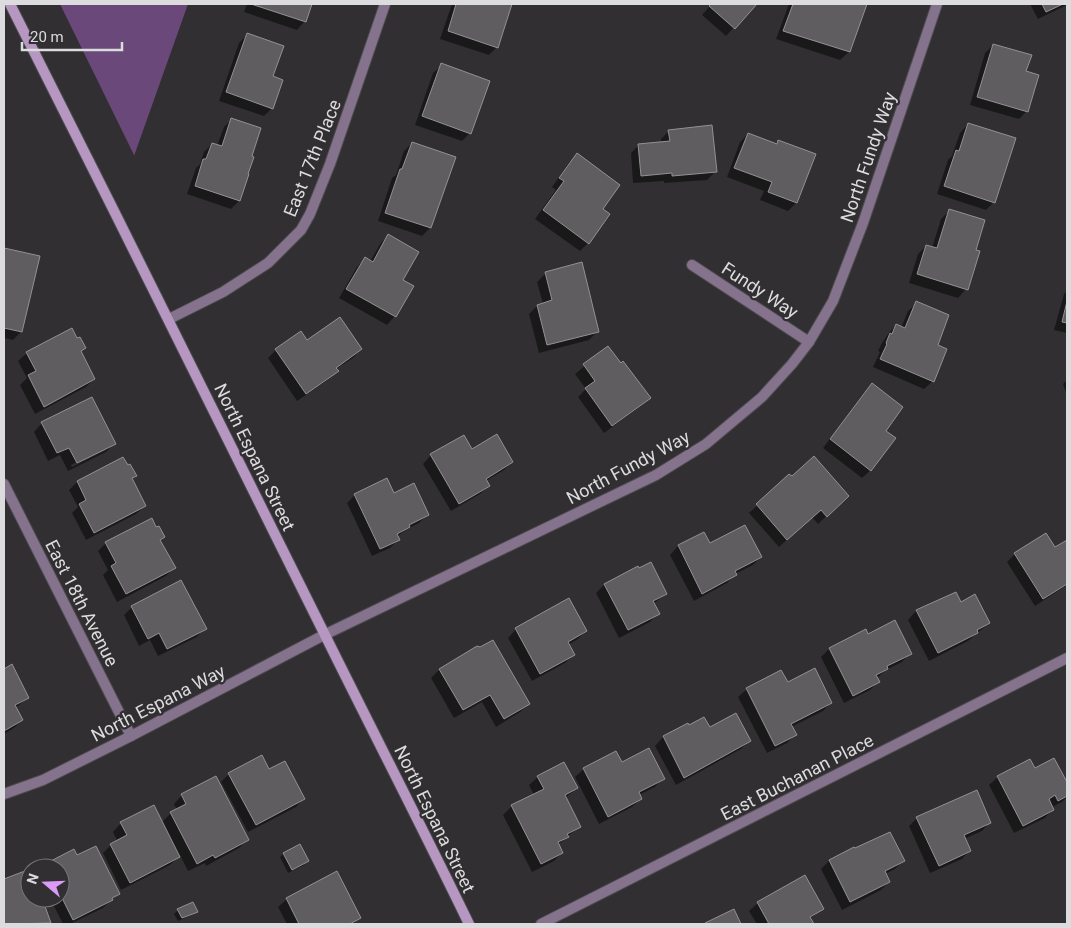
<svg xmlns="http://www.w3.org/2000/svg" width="1071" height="928" font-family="Roboto,sans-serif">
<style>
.green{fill:#6a4879}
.shadow{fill:#0007;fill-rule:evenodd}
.building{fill:#5f5d60;stroke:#939194}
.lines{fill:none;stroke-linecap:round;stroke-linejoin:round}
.street-casing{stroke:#4c4b4d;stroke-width:12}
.secondary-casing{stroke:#4c4b4d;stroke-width:12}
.street{stroke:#85728d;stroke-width:10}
.secondary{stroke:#b597c2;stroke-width:10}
.labels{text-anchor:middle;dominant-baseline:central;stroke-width:4.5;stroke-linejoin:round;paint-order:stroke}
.street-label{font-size:18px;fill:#dcdbdd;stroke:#312f32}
</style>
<rect width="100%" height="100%" fill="#312f32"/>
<path class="green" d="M60,4h128l-54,152v-1z"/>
<g class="shadow">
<path d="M247,4h64l-6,17 -8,9 -53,-18z"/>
<path d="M452,4h59l-14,43 -8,8 -49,-16z"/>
<path d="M708,4h47l-29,32 -24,-21 8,-9z"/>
<path d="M789,4h77l-17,48 -9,8 -64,-21z"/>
<path d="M1030,4h37v1l-29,14z"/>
<path d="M247,35l25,42v31l-8,8 -45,-15 20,-58z"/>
<path d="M993,45l32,27 2,39 -8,8 -49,-14 15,-52z"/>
<path d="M442,65l28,68 -8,8 -47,-16 18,-52z"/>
<path d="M232,119l14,56h2l-9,26 -8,8 -44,-15 9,-26 4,-4 4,-12 8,-8 5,2 7,-19z"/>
<path d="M968,124l26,78 -8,8 -49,-16 11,-34 4,-4 8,-23z"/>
<path d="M669,131l46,41 -8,8 -43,3v-2l-31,2 -2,-30 8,-8 22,-2v-4z"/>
<path d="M748,134l27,10 3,-3 36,14 -18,48 -8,8 -28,-11 4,-9 -37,-14 13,-35z"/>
<path d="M412,143l42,14 -24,71 -8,8 -44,-15 14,-43 4,-3 8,-24z"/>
<path d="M577,155l24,54 -13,34 -8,8 -45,-32 21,-29 -4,-3 17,-24z"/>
<path d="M950,210l25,41 -9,38 -8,9 -49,-15 9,-29 8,-8 6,2 9,-29z"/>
<path d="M388,236l14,45 10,5 -17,30 -8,9 -48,-27 18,-31 8,-8 5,3 10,-18z"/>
<path d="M4,249l35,8 -18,75 -8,8 -9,-2z"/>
<path d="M546,273l51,59 -8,8 -50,13 -10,-39 8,-8 6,-2 -6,-22z"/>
<path d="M1067,291v42l-13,-3 10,-36z"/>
<path d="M917,303l19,42 -3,36 -9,8 -51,-22 7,-15 -2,-1 4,-8 6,-9 8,-9 5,3 7,-17z"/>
<path d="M72,330l5,10 8,8 -5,4 14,27 -8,8 -51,27 -15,-29 7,-7 -9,-17 9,-8z"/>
<path d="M307,342l54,7 -8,9 -17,11 1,2 -8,8 -32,22 -29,-43 8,-8z"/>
<path d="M608,347l41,51 -8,8 -37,27 -26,-36 8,-8 -11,-15z"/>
<path d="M1067,380v15l-4,-11z"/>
<path d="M872,385l12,46 -13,39 -9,8 -39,-30 41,-55z"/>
<path d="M42,423l72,21 -8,8 -38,19 -8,-16 -12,6 -14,-29zM106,447v3l-34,17 -1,-2z"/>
<path d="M431,455l81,7 -8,8 -18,11 3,5 -9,8 -29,17 -28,-47z"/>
<path d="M123,459l12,16 -4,5 14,26 -9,8 -50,26 -14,-27 6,-6 -9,-17 8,-8z"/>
<path d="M789,476l50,28 -21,20 -6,-7 -33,30 -30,-34z"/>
<path d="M393,494l34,21 -8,8 -12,6 -10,8 1,3 -8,8 -18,8 -25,-53 8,-8z"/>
<path d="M156,529l8,8 -4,4 14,27 -8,8 -49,26 -14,-27 5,-5 -10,-19 8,-8z"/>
<path d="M704,533l6,12 51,12 -8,8 -18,9 -8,9 -33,18 -24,-46 8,-9z"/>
<path d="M1067,541v44l-32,21 -28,-44 8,-8 40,-5z"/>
<path d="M604,585l62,9 -13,10 5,9 -8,9 -31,16 -23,-45z"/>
<path d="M939,600l22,3 28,20 -21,18 -39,20 -21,-41 8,-9z"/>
<path d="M132,607l73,21 -8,9 -39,19 -8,-16 -11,6 -15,-31z"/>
<path d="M516,629l70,2 -8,8 -10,6 5,10 -8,8 -33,18 -24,-43z"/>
<path d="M865,630l3,6 42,17 -8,9 -16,8 -9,8 1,4 -8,8 -26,13 -23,-46 8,-8z"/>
<path d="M478,648l51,56 -9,8 -24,15 -14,-25 -28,16 -23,-40 8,-8z"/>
<path d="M12,666l16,32 -13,10 7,12 -8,8 -10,6v-64z"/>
<path d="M788,684l43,19 -8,8 -32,16 4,8 -8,8 -20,10 -29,-56 9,-8z"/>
<path d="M687,725l22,4 40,12 -8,8 -65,36 -21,-39 8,-9z"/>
<path d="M1054,759l13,28v10l-5,5 -10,5 1,2 -8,9 -31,15 -25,-48 9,-8 36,-8z"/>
<path d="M564,764l13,24 -12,10 15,28 -21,18 3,9 -8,8 -22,11 -29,-57 9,-9 22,-11 -5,-10 9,-8z"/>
<path d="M621,764l42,14 -8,9 -16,8 2,4 -9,8 -33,17 -24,-47 9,-8z"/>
<path d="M269,771l35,27 -8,9 -48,25 -27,-50 8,-8z"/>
<path d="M182,795l65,45 -8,8 -33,18 -1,-3 -17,8 -8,-16 -10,10 -49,25 -18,-37 8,-8 7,-3 -5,-10 8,-9h40l10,-10 6,-3 -3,-6z"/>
<path d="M917,818l73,4 -8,9 -18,8 6,11 -8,9 -32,14 -21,-47z"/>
<path d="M853,848l50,13 -8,8 -10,5 4,8 -8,8 -39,20 -21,-41 8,-8z"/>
<path d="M283,854l24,7 -3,4 -16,8 -8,-16z"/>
<path d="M77,857l42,36 -16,15 -33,16h-7l-13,-26h10v-30h-17l3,-3z"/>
<path d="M30,871v27h11l9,25 -2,1h-44v-44z"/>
<path d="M287,899l73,19 -7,6h-66l-9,-17z"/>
<path d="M758,903l64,6 -12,10 2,5h-55l-8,-13z"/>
<path d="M178,910l18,1 -4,4 -14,6 -4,-7z"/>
</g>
<g class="building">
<path d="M251,4h61l-6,18z"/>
<path d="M456,4h56l-14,44 -50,-17z"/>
<path d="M711,4h46l-22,25 -26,-23z"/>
<path d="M793,4h74l-17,48 -67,-21z"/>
<path d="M1042,4h21l-17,8z"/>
<path d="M247,33l37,13 -11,30 10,4 -10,29 -47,-17z"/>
<path d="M993,44l39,11 -6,16 13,4 -11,37 -51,-15z"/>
<path d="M441,63l49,18 -19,53 -49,-18z"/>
<path d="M231,118l30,10 -9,28 2,1 -6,17h1l-9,27 -45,-15 8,-27h3l6,-16 10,3z"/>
<path d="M968,123l48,15 -21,65 -51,-17 12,-36 3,1z"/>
<path d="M712,125l5,47 -45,4v-3l-31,3 -3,-32 32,-3 -2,-11z"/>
<path d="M748,133l29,11 1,-4 38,14 -19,49 -29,-11 4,-10 -38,-14z"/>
<path d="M412,142l44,15 -25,71 -46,-15 15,-44h2z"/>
<path d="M577,153l43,32 -17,24 7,5 -21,30 -46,-34 21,-29 -5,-3z"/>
<path d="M949,209l36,11 -9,30 4,1 -12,39 -51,-16 9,-29 11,3z"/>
<path d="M388,234l31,18 -16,28 11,6 -18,31 -50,-28 19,-32 8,5z"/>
<path d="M4,248l36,8 -18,76 -18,-4z"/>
<path d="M582,262l17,70 -52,13 -10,-40 15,-5 -7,-28z"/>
<path d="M916,301l33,14 -11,30 9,4 -13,33 -54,-23 7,-15 -1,-1 4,-10 2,1 4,-10 9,4z"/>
<path d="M1067,301v22l-5,-1z"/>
<path d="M340,317l22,32 -26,19 3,3 -33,23 -31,-45 26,-18 6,9z"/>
<path d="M72,328l5,10 3,-1 6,11 -5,3 14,28 -51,28 -16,-32 8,-4 -10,-19z"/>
<path d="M608,346l13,17 2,-2 28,37 -39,28 -27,-38 10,-7 -12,-17z"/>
<path d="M872,383l31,24 -17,24 10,7 -25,33 -41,-32z"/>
<path d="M92,397l24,47 -39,19 -8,-15 -12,5 -16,-31z"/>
<path d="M497,434l16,28 -27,17 4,7 -31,18 -29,-50 34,-19 8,14z"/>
<path d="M814,456l35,40 -22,21 -6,-7 -34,30 -31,-36 33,-30 3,2z"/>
<path d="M123,457l5,8 2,-1 7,12 -5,2 14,28 -52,27 -15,-29 7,-4 -9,-19z"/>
<path d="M387,478l7,15 20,-10 15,32 -20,10 1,2 -13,7 3,6 -20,9 -26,-55z"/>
<path d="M152,518l4,9 3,-1 6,11 -5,3 16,28 -50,26 -15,-28 5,-3 -11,-21z"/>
<path d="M745,525l17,32 -27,14 2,4 -35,19 -24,-49 26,-13 6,11z"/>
<path d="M1046,533l9,14 12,-7v44l-24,15 -29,-46z"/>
<path d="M651,562l16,32 -14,7 7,13 -32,16 -24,-46 34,-18 1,2z"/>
<path d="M181,580l26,49 -40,20 -8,-16 -11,6 -17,-33z"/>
<path d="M956,592l5,10 14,-8 15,29 -13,7 1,3 -40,20 -22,-43z"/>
<path d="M569,598l18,33 -19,11 7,13 -35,19 -25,-46z"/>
<path d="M895,620l17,34 -25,12 1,3 -12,6 4,7 -27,14 -24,-48 37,-19 2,5z"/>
<path d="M493,640l37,64 -26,15 -14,-24 -27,15 -24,-41 38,-23 3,1z"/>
<path d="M12,664l17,34 -14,7 8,15 -19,11v-62z"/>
<path d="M815,668l17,35 -41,21 6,11 -22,11 -29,-58 35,-18 7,12z"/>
<path d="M736,713l15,28 -67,37 -21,-42 25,-13 1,2 15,-8 6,10z"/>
<path d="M649,748l16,31 -26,13 3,7 -34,18 -25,-49 33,-17 6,11z"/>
<path d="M262,755l7,14 16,-8 20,38 -49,26 -28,-52z"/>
<path d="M1054,758l13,24v14l-9,5 -3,-6 -6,4 5,11 -31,16 -26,-50 33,-17 5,9z"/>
<path d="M564,762l14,26 -13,7 16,32 -14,7 2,3 -11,5 5,11 -22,11 -30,-59 33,-16 -7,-13z"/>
<path d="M216,776l33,64 -34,18 -2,-3 -16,9 -27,-52 16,-8 -5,-10z"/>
<path d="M977,790l14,33 -27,12 7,16 -32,15 -23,-49z"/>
<path d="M154,805l26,52 -50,26 -20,-39 17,-9 -7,-13z"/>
<path d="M890,832l15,29 -20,10 5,11 -40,20 -21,-42 25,-13 1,1z"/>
<path d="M300,844l9,17 -17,9 -9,-17z"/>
<path d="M96,846l24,48 -8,4 1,2 -40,20 -13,-26v-26h-13l-2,-4 29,-15 3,6z"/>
<path d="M30,869v29h12l9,25 -47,1v-45z"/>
<path d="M337,871l24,47 -11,6h-51l-13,-26z"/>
<path d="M805,875l19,34 -14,8 4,7h-45l-12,-22z"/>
<path d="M193,902l5,10 -16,6 -5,-9z"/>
<path d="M734,909l7,15h-35l-1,-1z"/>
</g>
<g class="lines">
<g class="street-casing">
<g id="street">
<path d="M692,265l117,77"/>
<path d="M169,319l54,-27 45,-29 33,-33 9,-16 20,-50 55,-160"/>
<path d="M4,484l127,252"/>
<path d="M4,794l39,-14 88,-44 193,-101 332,-160 50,-31 56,-47 30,-33 17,-22 24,-41 30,-78 74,-219"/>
<path d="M541,924l526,-266"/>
</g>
</g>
<g class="secondary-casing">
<path id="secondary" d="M10,4c106,209 209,419 314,629 48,97 98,194 145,291"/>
</g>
<use href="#street" class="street"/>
<use href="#secondary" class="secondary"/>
</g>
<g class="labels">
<g class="street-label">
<text transform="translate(868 157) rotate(-71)">North Fundy Way</text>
<text transform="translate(312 158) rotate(-68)">East 17th Place</text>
<text transform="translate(760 290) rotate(33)">Fundy Way</text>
<text transform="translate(255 457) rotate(64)">North Espana Street</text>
<text transform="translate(628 467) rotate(-28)">North Fundy Way</text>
<text transform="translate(82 603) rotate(63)">East 18th Avenue</text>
<text transform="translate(158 703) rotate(-27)">North Espana Way</text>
<text transform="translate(797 777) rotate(-27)">East Buchanan Place</text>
<text transform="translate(435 819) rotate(64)">North Espana Street</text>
</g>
</g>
<rect width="1071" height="928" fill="none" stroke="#dcdbdd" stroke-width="10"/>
<g transform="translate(45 883) rotate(289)"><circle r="24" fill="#312f32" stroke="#757476"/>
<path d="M0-4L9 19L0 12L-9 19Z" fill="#da9af6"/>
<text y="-8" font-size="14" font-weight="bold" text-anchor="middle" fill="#dcdbdd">N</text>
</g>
<path d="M22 42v8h100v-8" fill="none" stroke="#dcdbdd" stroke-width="2.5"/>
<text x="30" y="42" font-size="15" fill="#dcdbdd" stroke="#312f32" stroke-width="4" paint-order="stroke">20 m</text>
</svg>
